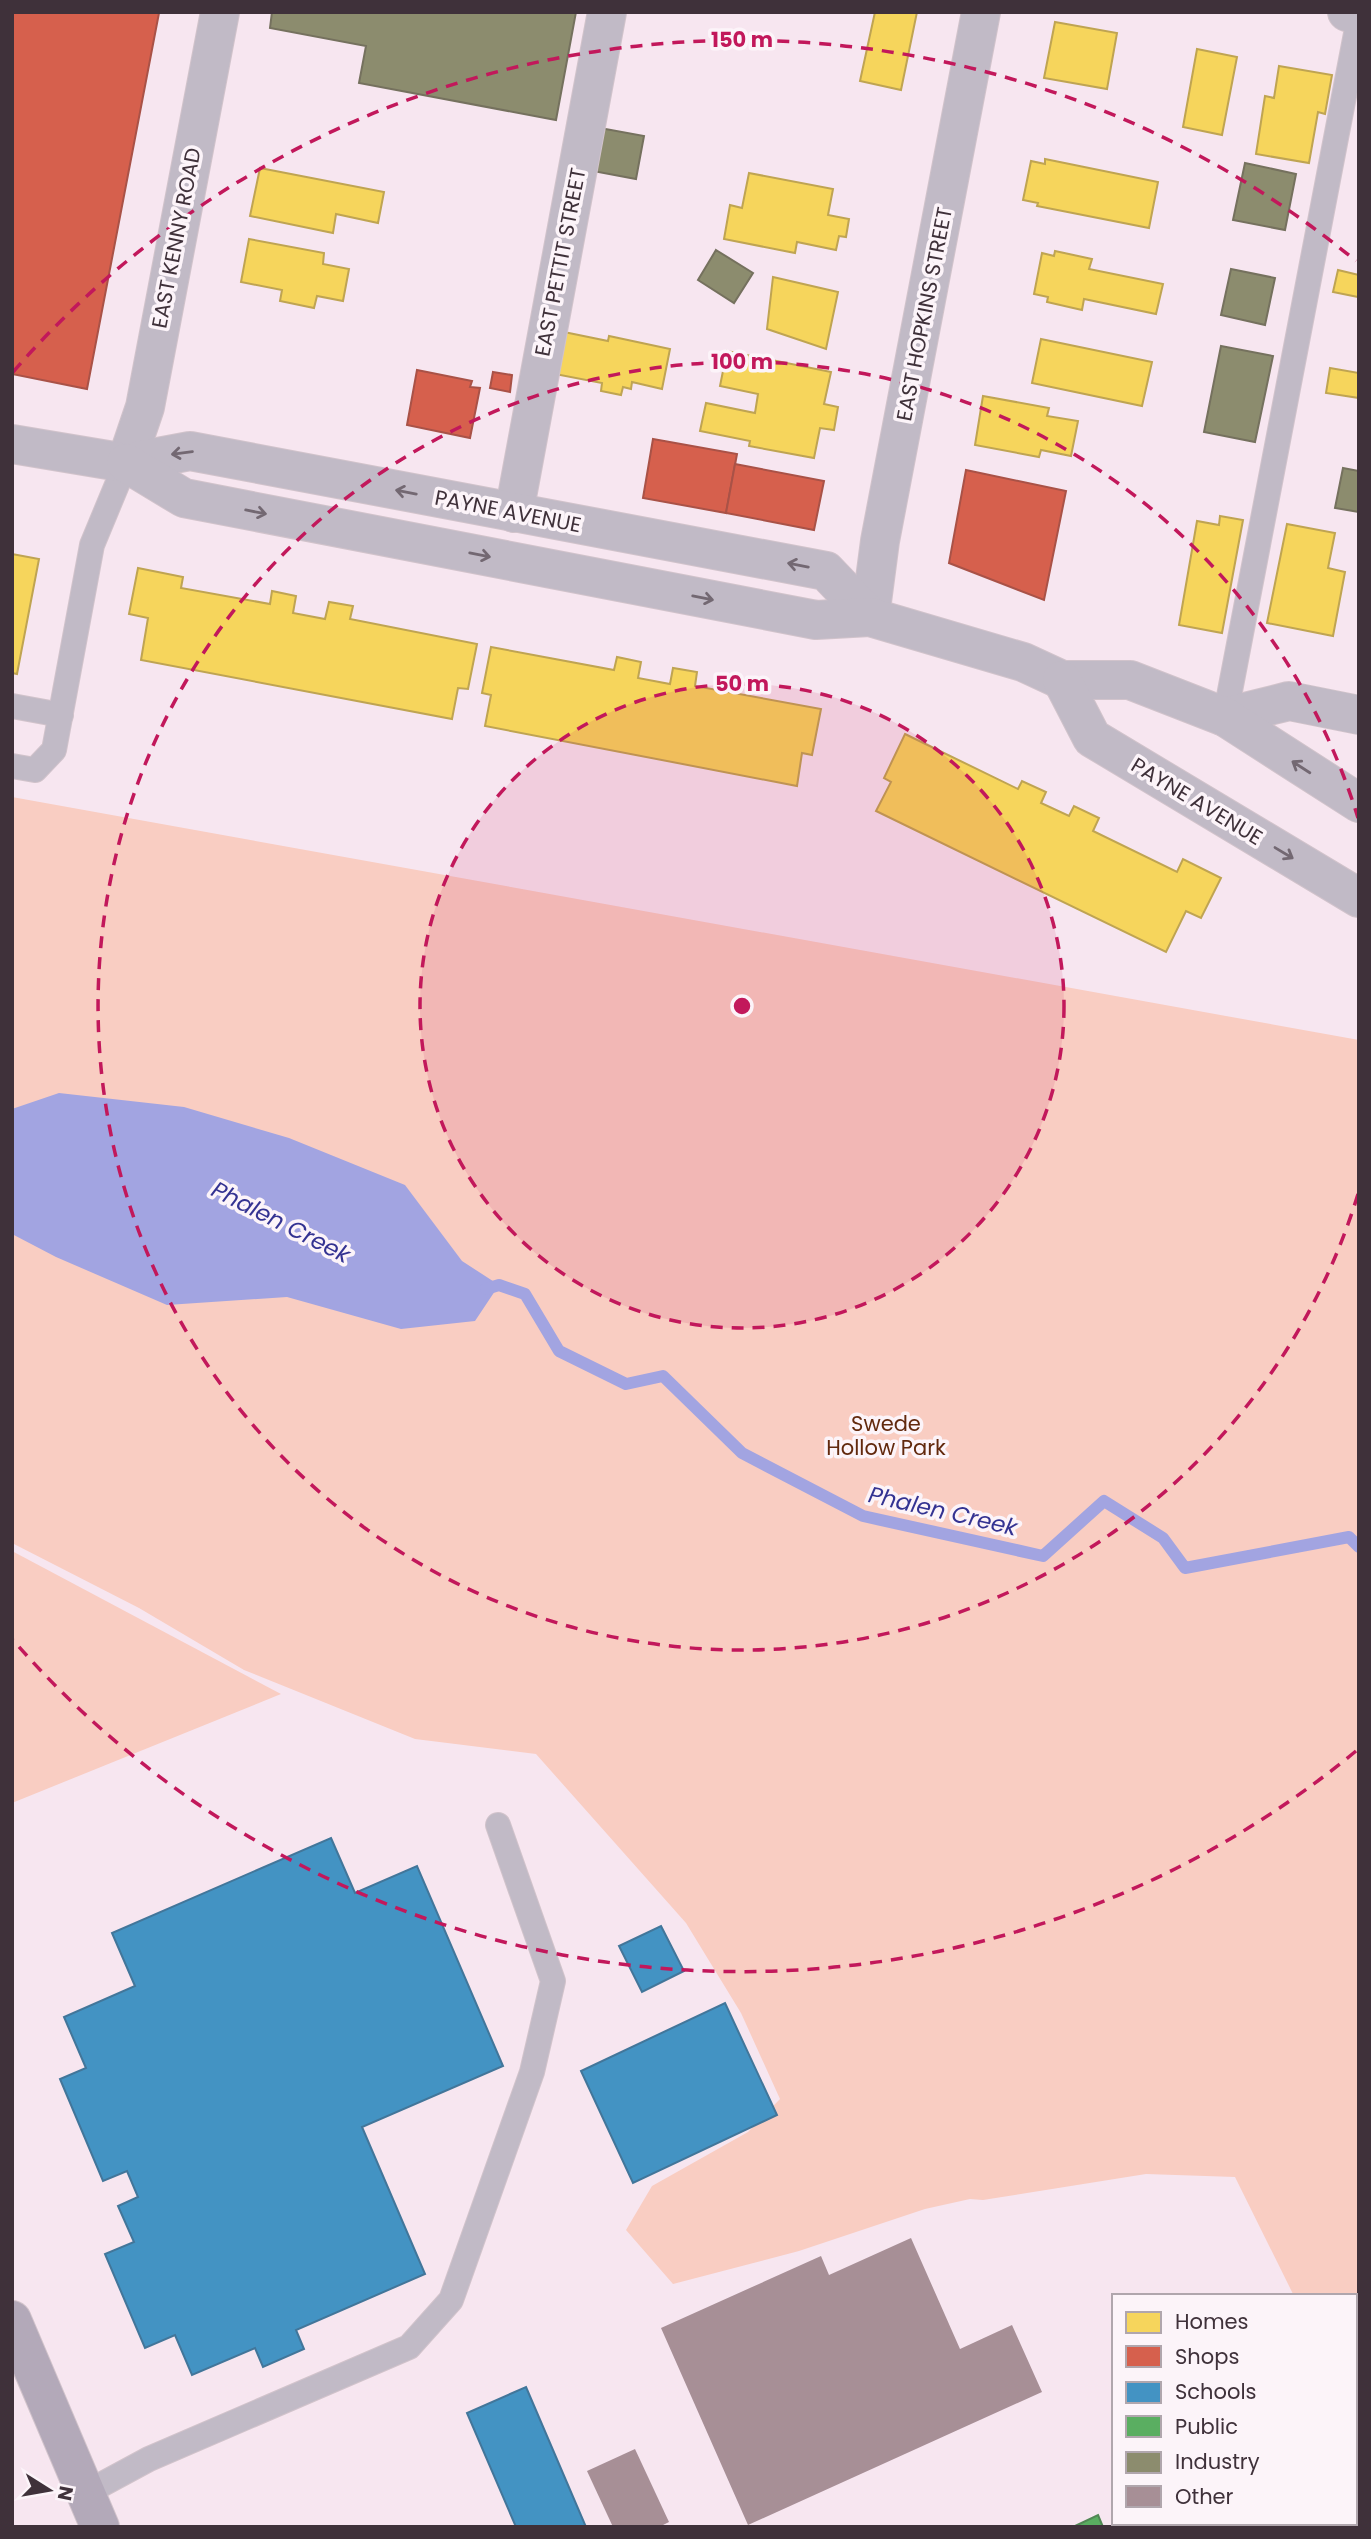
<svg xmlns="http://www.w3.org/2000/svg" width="1371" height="2539" font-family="Poppins,sans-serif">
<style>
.green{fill:#f9cdc2}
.water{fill:#a2a4e1}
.homes{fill:#f6d55c;stroke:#bfa452;stroke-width:2}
.shops{fill:#d6604d;stroke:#a95247;stroke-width:2}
.schools{fill:#4393c3;stroke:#42769a;stroke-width:2}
.public{fill:#5aae61;stroke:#528855;stroke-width:2}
.industry{fill:#8c8c6e;stroke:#75715e;stroke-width:2}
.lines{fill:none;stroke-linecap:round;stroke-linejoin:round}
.stream{stroke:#a2a4e1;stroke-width:12}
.building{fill:#a78f96}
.service-casing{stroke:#d1c3cb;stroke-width:26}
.minor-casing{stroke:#d1c3cb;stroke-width:40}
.tertiary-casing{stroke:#d1c3cb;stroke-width:40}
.primary-casing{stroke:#d1c3cb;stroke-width:40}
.service{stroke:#c1bac6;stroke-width:24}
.minor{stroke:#c1bac6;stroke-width:38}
.tertiary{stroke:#c1bac6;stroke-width:38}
.primary{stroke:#b3a9b9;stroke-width:38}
.oneway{stroke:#736872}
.ring{fill:none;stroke:#c2185b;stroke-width:3.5;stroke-dasharray:12 9}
.labels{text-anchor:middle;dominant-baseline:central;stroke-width:7;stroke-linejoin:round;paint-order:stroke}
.street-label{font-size:21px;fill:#3f313a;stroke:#fcf4f9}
.park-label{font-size:21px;fill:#62290d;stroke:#fcf4f9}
.water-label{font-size:23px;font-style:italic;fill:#343392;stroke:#fcf4f9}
.centre{fill:#c2185b;stroke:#fcf4f9;stroke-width:3.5}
.ring-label{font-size:21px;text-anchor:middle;font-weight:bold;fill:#c2185b;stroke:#fcf4f9;stroke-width:7;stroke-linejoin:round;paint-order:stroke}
</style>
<rect width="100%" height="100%" fill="#f7e6f0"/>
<g class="green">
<path d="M12,797l1347,243v1281l-4,-1v-24h-61l-59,-119 -89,-3 -163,26 -13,-1 -45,10 -126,42 -126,33 -47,-54 26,-44 96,-54 32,-33 -39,-86 -55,-90 -150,-169 -121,-15 -171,-69 -105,-62 -127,-65z"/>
<path d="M12,1551l269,143 -269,109z"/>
</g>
<path class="water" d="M59,1093l125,14 105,31 116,47 57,76 37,24 -24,36 -74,8 -114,-32 -120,8 -111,-48 -44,-23v-125z"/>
<g class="homes">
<path d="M875,12h42l-16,78 -41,-9z"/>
<path d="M1055,22l62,11 -10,56 -63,-11z"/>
<path d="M1197,49l40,8 -15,78 -39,-8z"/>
<path d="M1279,66l53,9 -7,39 -7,-2 -9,51 -53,-9 9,-58 9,2z"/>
<path d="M1045,159l113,23 -9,46 -112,-22 1,-3 -15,-3 8,-39 14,3z"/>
<path d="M260,168l124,24 -6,31 -42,-9 -3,19 -83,-17z"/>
<path d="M749,173l84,16 -5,26 21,4 -3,18 -7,-1 -3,14 -39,-8 -2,11 -71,-14 6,-34 12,3z"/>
<path d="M249,239l75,14 -1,11 26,5 -6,32 -26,-5 -3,12 -34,-7 2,-11 -41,-8z"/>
<path d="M1055,251l37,8 -3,10 74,15 -7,30 -72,-15 -2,11 -35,-8 1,-5 -14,-3 8,-41 12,3z"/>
<path d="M1338,270l21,5 -1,22 -25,-5z"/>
<path d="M773,277l65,15 -12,57 -59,-20z"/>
<path d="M564,332l44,9 1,-5 61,13 -8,40 -30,-7 -1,7 -8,-2 -2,8 -20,-4 1,-8 -47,-9z"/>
<path d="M1041,339l111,23 -10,44 -110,-23z"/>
<path d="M727,351l104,21 -7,32 14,3 -4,23 -14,-2 -6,30 -65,-12 1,-5 -50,-10 6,-28 49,10 3,-19 -38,-8z"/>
<path d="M1330,368l29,5v25l-33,-5z"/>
<path d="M983,396l66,12 -2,8 31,5 -7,35 -30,-6 -2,7 -64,-12z"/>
<path d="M1220,516l23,4 -21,113 -43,-8 18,-104 22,4z"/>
<path d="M1287,524l48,9 -7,35 17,4 -12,64 -66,-13z"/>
<path d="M12,554l27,5 -22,115 -5,-1z"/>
<path d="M138,568l45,9 -2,11 89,16 2,-13 24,5 -3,17 32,6 4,-17 24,4 -3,13 127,25 -9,45 -10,-1 -6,31 -311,-59 7,-42 -19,-4z"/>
<path d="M491,647l123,23 3,-13 24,5 -3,16 32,6 3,-16 24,4 -2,14 126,23 -9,46 -10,-2 -5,33 -312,-60 6,-31 -9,-2z"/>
<path d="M905,734l113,55 4,-8 24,11 -5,11 28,13 5,-10 25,12 -6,13 84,41 6,-13 38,19 -20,40 -15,-7 -20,41 -290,-141 15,-29 -7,-4z"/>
</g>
<g class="shops">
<path d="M12,12l147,1 -72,376 -75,-15z"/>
<path d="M417,370l55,11 -2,6 10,1 -10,50 -63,-13z"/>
<path d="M493,372l19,3 -2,17 -20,-4z"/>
<path d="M653,439l84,15 -11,59 -83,-15z"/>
<path d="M735,464l89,17 -10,49 -88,-17z"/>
<path d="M966,470l100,21 -22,109 -95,-37z"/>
</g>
<g class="schools">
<path d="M331,1838l24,55 62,-27 86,200 -141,61 63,147 -129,56 8,19 -41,18 -8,-19 -63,27 -17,-40 -30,13 -40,-94 29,-12 -16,-36 20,-9 -11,-26 -24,10 -43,-102 26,-11 -22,-51 71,-31 -23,-53z"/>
<path d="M661,1926l23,45 -42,21 -23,-46z"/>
<path d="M725,2003l52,112 -144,68 -52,-112z"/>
<path d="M526,2387l60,140h-70l-49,-114z"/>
</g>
<path class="public" d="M1098,2515l5,12h-30z"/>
<g class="industry">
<path d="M272,12h304l-20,108 -197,-37 7,-37 -96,-18z"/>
<path d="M600,128l44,8 -8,43 -43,-8z"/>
<path d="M1245,163l51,11 -11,56 -52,-10z"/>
<path d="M716,250l37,23 -19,30 -36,-23z"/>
<path d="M1231,269l44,9 -10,47 -44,-10z"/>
<path d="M1221,346l52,10 -18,86 -51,-10z"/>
<path d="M1343,468l16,3v41l-24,-4z"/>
</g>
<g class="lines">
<path class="stream" d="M486,1289l13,-4 26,9 34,57 67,33 37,-8 79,77 121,63 180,40 61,-55 59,37 22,30 164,-31 10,10"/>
</g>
<g class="building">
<path d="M911,2238l49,111 52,-24 30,67 -294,133 -87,-197 160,-72 8,19z"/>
<path d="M635,2449l34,73 -10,5h-46l-26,-56z"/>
</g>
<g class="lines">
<g class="service-casing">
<g id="service">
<path d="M12,706l49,9"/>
<path d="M1225,717l134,-699"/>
<path d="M12,766l23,4 19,-20 38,-205 34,-82"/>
<path d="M86,2493l63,-34 260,-112 42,-47 81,-228 21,-91 -55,-156"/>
</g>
</g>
<g class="minor-casing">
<g id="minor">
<path d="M1347,12l12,3"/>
<path d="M126,463l19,-56 75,-395"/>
<path d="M514,513l93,-501"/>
<path d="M870,617l10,-76 101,-529"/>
<path d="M1225,717l64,-16 70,14"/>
<path d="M1355,2362l4,1"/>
<path d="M1355,2436l4,1"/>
<path d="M1246,2527v-4"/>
</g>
</g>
<g class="tertiary-casing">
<g id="tertiary">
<path d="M12,444l114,19 64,-12 636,120 44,46"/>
<path d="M126,463l58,35 632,122 54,-3 153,45 39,18h68l95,37 134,86"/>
<path d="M1062,680l30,58 267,160"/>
</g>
</g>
<g class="primary-casing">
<path id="primary" d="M12,2320l88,207"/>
</g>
<use href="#service" class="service"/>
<use href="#minor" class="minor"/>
<use href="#tertiary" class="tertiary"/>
<use href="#primary" class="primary"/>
</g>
<defs><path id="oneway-shaft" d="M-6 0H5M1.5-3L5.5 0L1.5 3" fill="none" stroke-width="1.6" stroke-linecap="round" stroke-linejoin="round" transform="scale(1.75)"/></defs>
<g class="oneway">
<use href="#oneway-shaft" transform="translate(182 453) rotate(173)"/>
<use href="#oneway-shaft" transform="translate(406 492) rotate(-169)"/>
<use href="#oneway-shaft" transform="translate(256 512) rotate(11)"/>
<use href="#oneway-shaft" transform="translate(480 555) rotate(11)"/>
<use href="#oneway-shaft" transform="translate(798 565) rotate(-169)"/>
<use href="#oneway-shaft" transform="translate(703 598) rotate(11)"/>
<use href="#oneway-shaft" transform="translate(1301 767) rotate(-147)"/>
<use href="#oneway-shaft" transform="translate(1284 853) rotate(31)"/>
</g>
<circle cx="742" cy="1006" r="322" fill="#c2185b" fill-opacity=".12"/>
<g class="ring">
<circle cx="742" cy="1006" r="322"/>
<path d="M1358 1194A644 644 0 1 1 1358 818"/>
<path d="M1356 1751A966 966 0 0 1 13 1640M13 372A966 966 0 0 1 1356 261"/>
</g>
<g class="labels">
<g class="street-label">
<text transform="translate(176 238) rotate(-79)">EAST KENNY ROAD</text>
<text transform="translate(560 262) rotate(-79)">EAST PETTIT STREET</text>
<text transform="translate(924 314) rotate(-79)">EAST HOPKINS STREET</text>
<text transform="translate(508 511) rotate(11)">PAYNE AVENUE</text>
<text transform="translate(1197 801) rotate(31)">PAYNE AVENUE</text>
</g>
<g class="park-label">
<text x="886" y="1423">Swede<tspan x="886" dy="24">Hollow Park</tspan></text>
</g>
<g class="water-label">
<text transform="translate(281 1222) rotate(27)">Phalen Creek</text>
<text transform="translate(943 1511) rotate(13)">Phalen Creek</text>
</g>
</g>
<circle cx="742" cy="1006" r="10" class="centre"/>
<g class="ring-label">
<text x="742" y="47">150 m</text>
<text x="742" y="369">100 m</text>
<text x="742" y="691">50 m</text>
</g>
<rect width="1371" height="2539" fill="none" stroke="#3f313a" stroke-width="28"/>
<rect x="1112" y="2294" width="245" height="231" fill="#fcf4f9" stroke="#b0a6ad" stroke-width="2"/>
<rect x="1126" y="2312" width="35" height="21" fill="#f6d55c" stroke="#b0a6ad" stroke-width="2"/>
<text x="1175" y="2329" font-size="21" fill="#3f313a">Homes</text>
<rect x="1126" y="2346" width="35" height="21" fill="#d6604d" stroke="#b0a6ad" stroke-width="2"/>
<text x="1175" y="2364" font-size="21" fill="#3f313a">Shops</text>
<rect x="1126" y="2382" width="35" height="21" fill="#4393c3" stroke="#b0a6ad" stroke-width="2"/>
<text x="1175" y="2399" font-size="21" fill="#3f313a">Schools</text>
<rect x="1126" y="2416" width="35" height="21" fill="#5aae61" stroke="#b0a6ad" stroke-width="2"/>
<text x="1175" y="2434" font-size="21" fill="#3f313a">Public</text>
<rect x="1126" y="2452" width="35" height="21" fill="#8c8c6e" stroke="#b0a6ad" stroke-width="2"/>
<text x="1175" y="2469" font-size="21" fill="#3f313a">Industry</text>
<rect x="1126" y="2486" width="35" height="21" fill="#a78f96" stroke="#b0a6ad" stroke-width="2"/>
<text x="1175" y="2504" font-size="21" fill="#3f313a">Other</text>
<g transform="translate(49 2490) rotate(101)" stroke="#fcf4f9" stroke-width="5" paint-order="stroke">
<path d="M0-5L12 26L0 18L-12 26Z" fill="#3f313a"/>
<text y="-10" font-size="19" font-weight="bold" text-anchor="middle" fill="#3f313a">N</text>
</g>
</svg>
